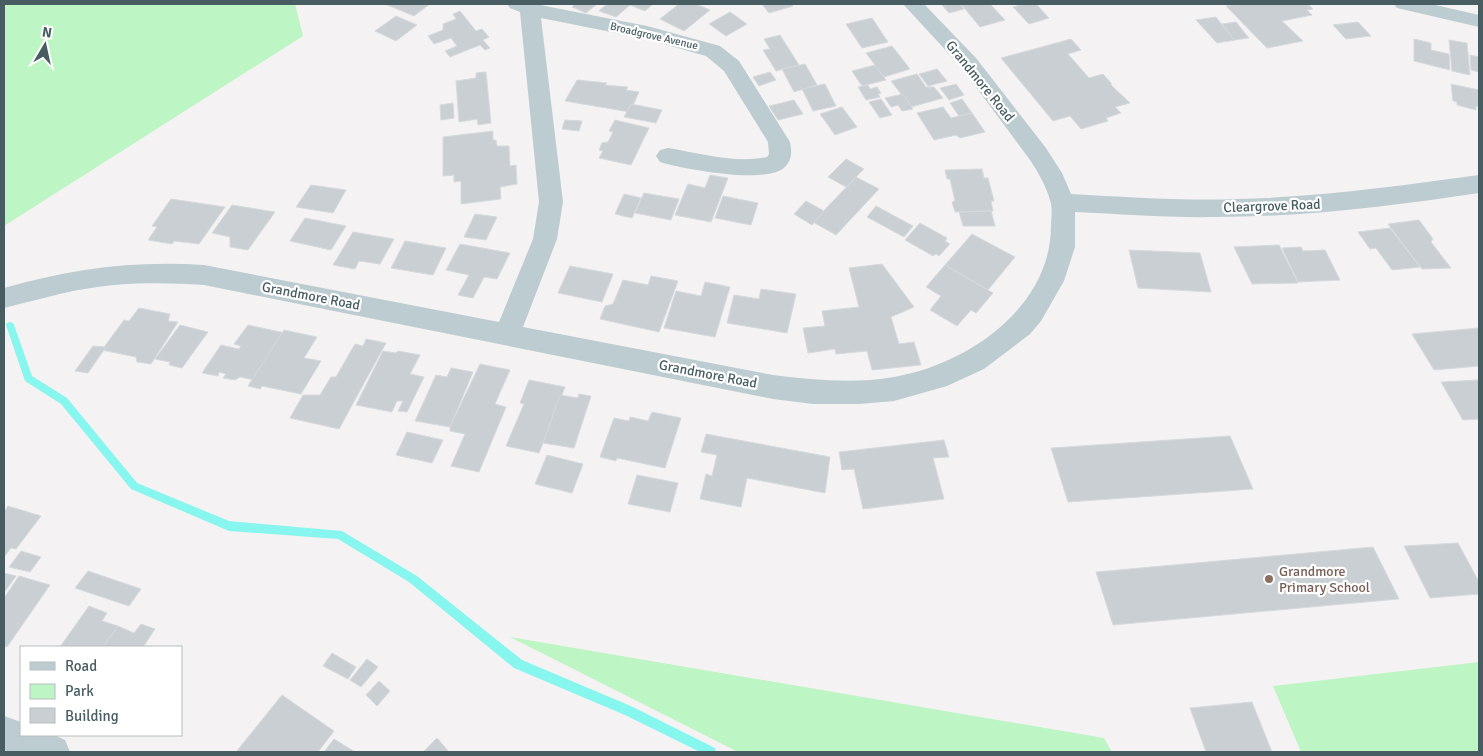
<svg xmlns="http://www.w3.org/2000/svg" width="1483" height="756" font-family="Signika,sans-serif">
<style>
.green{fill:#bef5c4}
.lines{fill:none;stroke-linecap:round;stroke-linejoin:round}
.stream{fill:#87f6ee;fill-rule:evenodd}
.building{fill:#c9cfd2;stroke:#d6dade}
.street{fill:#bcccd0;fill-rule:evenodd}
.education-dot{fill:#8d6e63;stroke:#fff;stroke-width:2}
.labels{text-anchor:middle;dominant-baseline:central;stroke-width:4.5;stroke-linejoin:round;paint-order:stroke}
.far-street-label{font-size:11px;fill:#485d62;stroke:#fff}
.street-label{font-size:14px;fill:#485d62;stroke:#fff}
.education-label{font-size:14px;fill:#785e54;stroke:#fff;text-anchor:start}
</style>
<rect width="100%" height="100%" fill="#f5f2f3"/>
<g class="green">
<path d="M4,4h291l8,32 -299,190z"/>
<path d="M510,637l594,101 8,14h-374z"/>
<path d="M1479,662v90h-178l-28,-66z"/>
</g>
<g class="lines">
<path class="stream" d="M10,322l3,1 1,2 18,51 35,22 70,85 92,38 113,10 75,45 105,84 111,47 82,41 1,4h-16l-75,-37 -111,-47 -105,-86 -71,-43 -109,-8 -98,-42 -70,-85 -36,-23 -19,-56 1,-2z"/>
</g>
<g class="building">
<path d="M385,4h45l-16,12z"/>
<path d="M575,4h22l-11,9 -14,-6z"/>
<path d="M607,4h46l-8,7 -15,-6 -14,12 -17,-6z"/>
<path d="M679,4h17l14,6 -26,21 -24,-12z"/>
<path d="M762,4h29l2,2 -24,7z"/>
<path d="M941,4h19l4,5 -15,4z"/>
<path d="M961,4h29l15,16 -25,7z"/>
<path d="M1024,4h12l13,14 -20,6 -16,-17z"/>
<path d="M1237,4h71l5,5 -6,1 5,5 -30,6 21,20 -36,7 -41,-42z"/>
<path d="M460,11l16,20 6,-2 7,8 -6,3 7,8 -5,2 -5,-5 -30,12 -5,-6 12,-5 -6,-8 -17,6 -6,-8 15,-6v-6l13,-5 -3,-5z"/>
<path d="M730,12l17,12 -21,12 -17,-12z"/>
<path d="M396,16l21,9 -21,16 -21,-10z"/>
<path d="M1216,17l18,23h1l-18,3 -21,-23z"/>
<path d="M872,18l16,24 -26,6 -16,-24z"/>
<path d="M1236,22l13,16 -15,2 -12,-16z"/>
<path d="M1358,22l13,14 -25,3 -13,-14z"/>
<path d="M780,35l19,30 -23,6 -13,-21 7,-1 -6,-10z"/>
<path d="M1071,39l10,11 -13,4 21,24 14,-4 9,10h-2l20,19 -15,4 6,6 -15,5 2,3 -27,8 -11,-13 -17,5 -52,-63z"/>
<path d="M1414,39l17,4v7l18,4 1,16 -36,-9z"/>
<path d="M1449,40l18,3 3,32 -18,-4z"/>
<path d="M892,46l18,23 -26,8 -18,-24z"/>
<path d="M1470,55l9,2v15l-8,-2z"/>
<path d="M805,64l12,21 -23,7 -12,-23z"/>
<path d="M875,65l11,15 -24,6 -10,-15z"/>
<path d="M937,69l10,12 -19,5 -9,-12z"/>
<path d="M486,72l5,51 -13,2 -1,-6 -18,3 -3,-41 20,-3v-5z"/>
<path d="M770,72l6,8 -17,6 -6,-9z"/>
<path d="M917,74l9,13h8l9,11 -32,9 -20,-26z"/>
<path d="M577,80l30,3 -2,2 23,2 -2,3 13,2 -9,20 -65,-11z"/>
<path d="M825,84l11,22 -23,5 -11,-22z"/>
<path d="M956,84l8,11 -15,5 -9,-12z"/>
<path d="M1451,84l28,6v17l-3,-1v4l-19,-5v-3l-4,-1z"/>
<path d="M868,85l2,4 7,-2 4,6 -3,1 2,3 -14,3 -8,-13z"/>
<path d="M903,94l10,15 -11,2 -4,-6 -7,2 -6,-9z"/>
<path d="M881,99l11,16 -12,3 -11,-16z"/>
<path d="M962,99l10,14 -13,3 -9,-13z"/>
<path d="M794,100l9,14 -25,6 -9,-14z"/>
<path d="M453,103l1,15 -13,2 -1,-15z"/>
<path d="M631,104l31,6 -6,13 -32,-6z"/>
<path d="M842,107l15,20 -22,8 -15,-21z"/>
<path d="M943,107l8,11 21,-5 13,19 -25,6 -4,-3 -22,5 -17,-27z"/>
<path d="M565,120l17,1 -3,10 -17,-2z"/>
<path d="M615,120l34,8 -18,37 -32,-7 4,-7 -4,-1 3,-7 6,-1 5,-10 -4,-1z"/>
<path d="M493,131v9h3l1,6h12l1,20 6,-1 1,19 -17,3 1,12 -40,5v-23l-7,1v-7l-11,1v-39z"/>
<path d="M846,159l18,10 -18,18 -18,-10z"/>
<path d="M982,169l2,9h4l6,23h-3l2,10 -38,1 -3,-10 3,-1 -5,-22h-3l-2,-9z"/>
<path d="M710,175l18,3 -17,44 -36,-7 13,-31 17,4z"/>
<path d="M856,177l23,12 -43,46 -23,-13z"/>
<path d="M311,185l35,5 -13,23 -37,-6z"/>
<path d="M644,193l35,6 -8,21 -36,-7z"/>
<path d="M624,194l17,4 -9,20 -17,-4z"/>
<path d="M723,196l35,7 -7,22 -36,-7z"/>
<path d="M171,199l54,8 -26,37 -25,-3 -2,3 -24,-4 9,-13 -5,-1z"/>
<path d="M806,201l18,10 -12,14 -18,-11z"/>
<path d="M232,205l43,7 -27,38 -18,-3v-10l-18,-4z"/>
<path d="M876,206l37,20 -9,11 -37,-20z"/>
<path d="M991,211l4,15h-32l-4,-14z"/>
<path d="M475,214l22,3 -11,23 -22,-3z"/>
<path d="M305,218l41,8 -15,24 -41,-9z"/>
<path d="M1419,220l14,19 -2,3 20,26 -29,1 -34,-45z"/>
<path d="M920,223l27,15 -2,3 5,3 -11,12 -3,-2 -3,2 -28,-16z"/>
<path d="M1390,228l30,39 -28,3 -16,-22 -6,1 -12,-17z"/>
<path d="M353,232l41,7 -14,25 -21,-3 -4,8 -22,-4z"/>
<path d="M972,234l43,23 -27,33 -43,-25z"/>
<path d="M405,241l41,7 -13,27 -42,-7z"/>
<path d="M460,244l50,9 -13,26 -13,-2 -11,21 -15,-3 11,-20 -23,-5z"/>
<path d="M1279,245l19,38 -46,1 -18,-37z"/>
<path d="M1301,247l2,4 22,-1 15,30 -42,2 -16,-34z"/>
<path d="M1129,250l71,3 11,39 -73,-4z"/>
<path d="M882,264l32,43 -23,10 8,27 15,-2 7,23 -49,5 -5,-19 -31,3 -1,-5 -27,4 -5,-25 22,-2 -3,-15 37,-4 -10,-39z"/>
<path d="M945,265l48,28 -17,20 -5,-3 -14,16 -27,-16 11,-14 -15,-9z"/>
<path d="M570,266l43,8 -11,28 -44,-9z"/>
<path d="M651,276l27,5 -19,51 -59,-13 5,-13 8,-2 10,-24 25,5z"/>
<path d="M705,282l25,5 -15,50 -51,-9 12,-37 25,5z"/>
<path d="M761,289l35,5 -9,39 -60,-10 7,-28 25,4z"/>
<path d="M139,308l31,6 -2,7 10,1 -27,42 -14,-2 -1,-5 -34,-7 22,-30 5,1z"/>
<path d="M180,325l28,7 -26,36 -13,-3 1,-3 -15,-3z"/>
<path d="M248,325l37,8 -31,47 -14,-3 -5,3 -12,-2 3,-4 -7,-2 -1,4 -16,-3 19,-28 18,4 2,-3 -7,-2z"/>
<path d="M1479,328v38l-45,4 -22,-36z"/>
<path d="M284,330l33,7 -13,21 17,3 -20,33 -39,-8 -2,3 -12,-3z"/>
<path d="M366,339l20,4 -47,86 -49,-11 13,-23h17l11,-18h5l19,-33 8,2z"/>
<path d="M93,346l13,1 -18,26 -13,-2z"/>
<path d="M383,351l13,2 2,-2 22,4 -10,19 14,3 -17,35 -9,-1 5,-10h-6l-5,11 -36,-7z"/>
<path d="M480,364l30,6 -15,34 11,3 -27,65 -28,-6 14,-32 -15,-3v-4z"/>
<path d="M451,368l22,4 -23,55 -35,-6 21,-46 11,2z"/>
<path d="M529,380l36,7 -26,66 -33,-7 18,-42 -4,-1z"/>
<path d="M1479,380v39l-16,1 -22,-38z"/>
<path d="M579,394l12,2 -17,52 -31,-5 17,-48 18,3z"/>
<path d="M652,412l29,6 -16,50 -48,-10 -1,3 -16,-4 14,-39 15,3 1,-4 18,4z"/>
<path d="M407,432l36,8 -11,23 -36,-8z"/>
<path d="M706,434l124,23 -5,36 -78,-15 -6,29 -41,-8 6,-25 6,2 5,-21 -16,-3z"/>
<path d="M1230,436l23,53 -185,13 -17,-54z"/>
<path d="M944,440l5,17 -16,1 11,41 -81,10 -9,-40 -12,1 -3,-18z"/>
<path d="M547,455l36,9 -11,29 -37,-9z"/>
<path d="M637,475l41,8 -8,29 -42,-8z"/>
<path d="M8,506l33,10 -25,33 -5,-1 -7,9v-45z"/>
<path d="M1458,543l21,39v12l-49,4 -26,-52z"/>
<path d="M1373,547l26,52 -286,26 -17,-53z"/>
<path d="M21,551l20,6 -11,15 -21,-5z"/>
<path d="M88,571l53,18 -12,17 -54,-18z"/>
<path d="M4,573l12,3 -12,17z"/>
<path d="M19,576l31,9 -43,62 -3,-1v-48z"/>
<path d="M89,606l18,7 -5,8 16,5 -15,21h-43z"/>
<path d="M141,624l14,5 -12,18h-40l15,-21 16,7z"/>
<path d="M332,653l24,14 -8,12 -25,-13z"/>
<path d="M367,659l11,8 -17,20 -11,-7z"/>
<path d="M379,681l11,10 -13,15 -11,-11z"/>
<path d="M282,695l52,36 -16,21h-82z"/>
<path d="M1252,702l20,50h-66l-16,-44z"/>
<path d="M437,738l12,14h-26z"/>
<path d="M334,739l21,13h-31z"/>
</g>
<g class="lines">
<g class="street">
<path d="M507,4h28l112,22 73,20 19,15 51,81c2,9 2,18 -5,25 -18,18 -102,2 -125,-5l-4,-6 4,-6 8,-2c31,5 68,16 99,9l2,-3 -1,-12 -44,-71 -18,-15 -60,-17 -105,-21 22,184 -6,37 -34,88 250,48c40,5 81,9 121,2 74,-13 156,-69 157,-150 0,-8 2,-19 -1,-27 -4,-14 -12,-28 -20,-40l-68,-92 -59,-64h21l52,54 70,90 16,25 9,21c56,3 111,7 167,5 81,-2 161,-13 241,-24v18c-87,13 -175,24 -264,24 -47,1 -93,-3 -140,-5v35l-11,34 -23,40 -11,13 -46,35 -37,17 -53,15 -34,3h-47l-40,-5 -569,-114c-42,-3 -84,-3 -126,5 -25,5 -49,12 -74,18v-20c66,-19 131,-28 200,-23l295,57 34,-83 6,-37 -19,-190 -10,-4z"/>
<path d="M1394,4h37l48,11v12l-82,-19z"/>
<path d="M4,716l17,6v13h33l11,5 5,12h-61l-5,-2z"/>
</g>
</g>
<circle class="education-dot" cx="1269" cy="579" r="5"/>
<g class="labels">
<g class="far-street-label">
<text transform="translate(654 36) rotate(13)">Broadgrove Avenue</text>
</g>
<g class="street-label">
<text transform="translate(980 81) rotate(51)">Grandmore Road</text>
<text transform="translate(1272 206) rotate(-2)">Cleargrove Road</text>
<text transform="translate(311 296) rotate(11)">Grandmore Road</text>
<text transform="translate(708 374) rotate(11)">Grandmore Road</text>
</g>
<g class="education-label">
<text x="1279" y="571">Grandmore<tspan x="1279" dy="16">Primary School</tspan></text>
</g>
</g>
<rect width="1483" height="756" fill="none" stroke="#485d62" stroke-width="10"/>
<rect x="20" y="646" width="162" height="90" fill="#ffffff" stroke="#b6bec0"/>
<rect x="30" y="662" width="25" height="8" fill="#bcccd0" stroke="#b6bec0"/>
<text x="65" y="671" font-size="15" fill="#485d62">Road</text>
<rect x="30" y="684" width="25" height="15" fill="#bef5c4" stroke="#b6bec0"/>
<text x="65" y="696" font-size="15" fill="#485d62">Park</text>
<rect x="30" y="708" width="25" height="15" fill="#c9cfd2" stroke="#b6bec0"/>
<text x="65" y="721" font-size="15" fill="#485d62">Building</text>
<g transform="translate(45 45) rotate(9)" stroke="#ffffff" stroke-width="4" paint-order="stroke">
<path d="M0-4L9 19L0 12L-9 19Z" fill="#485d62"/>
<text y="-8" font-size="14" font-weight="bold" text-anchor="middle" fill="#485d62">N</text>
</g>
</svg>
